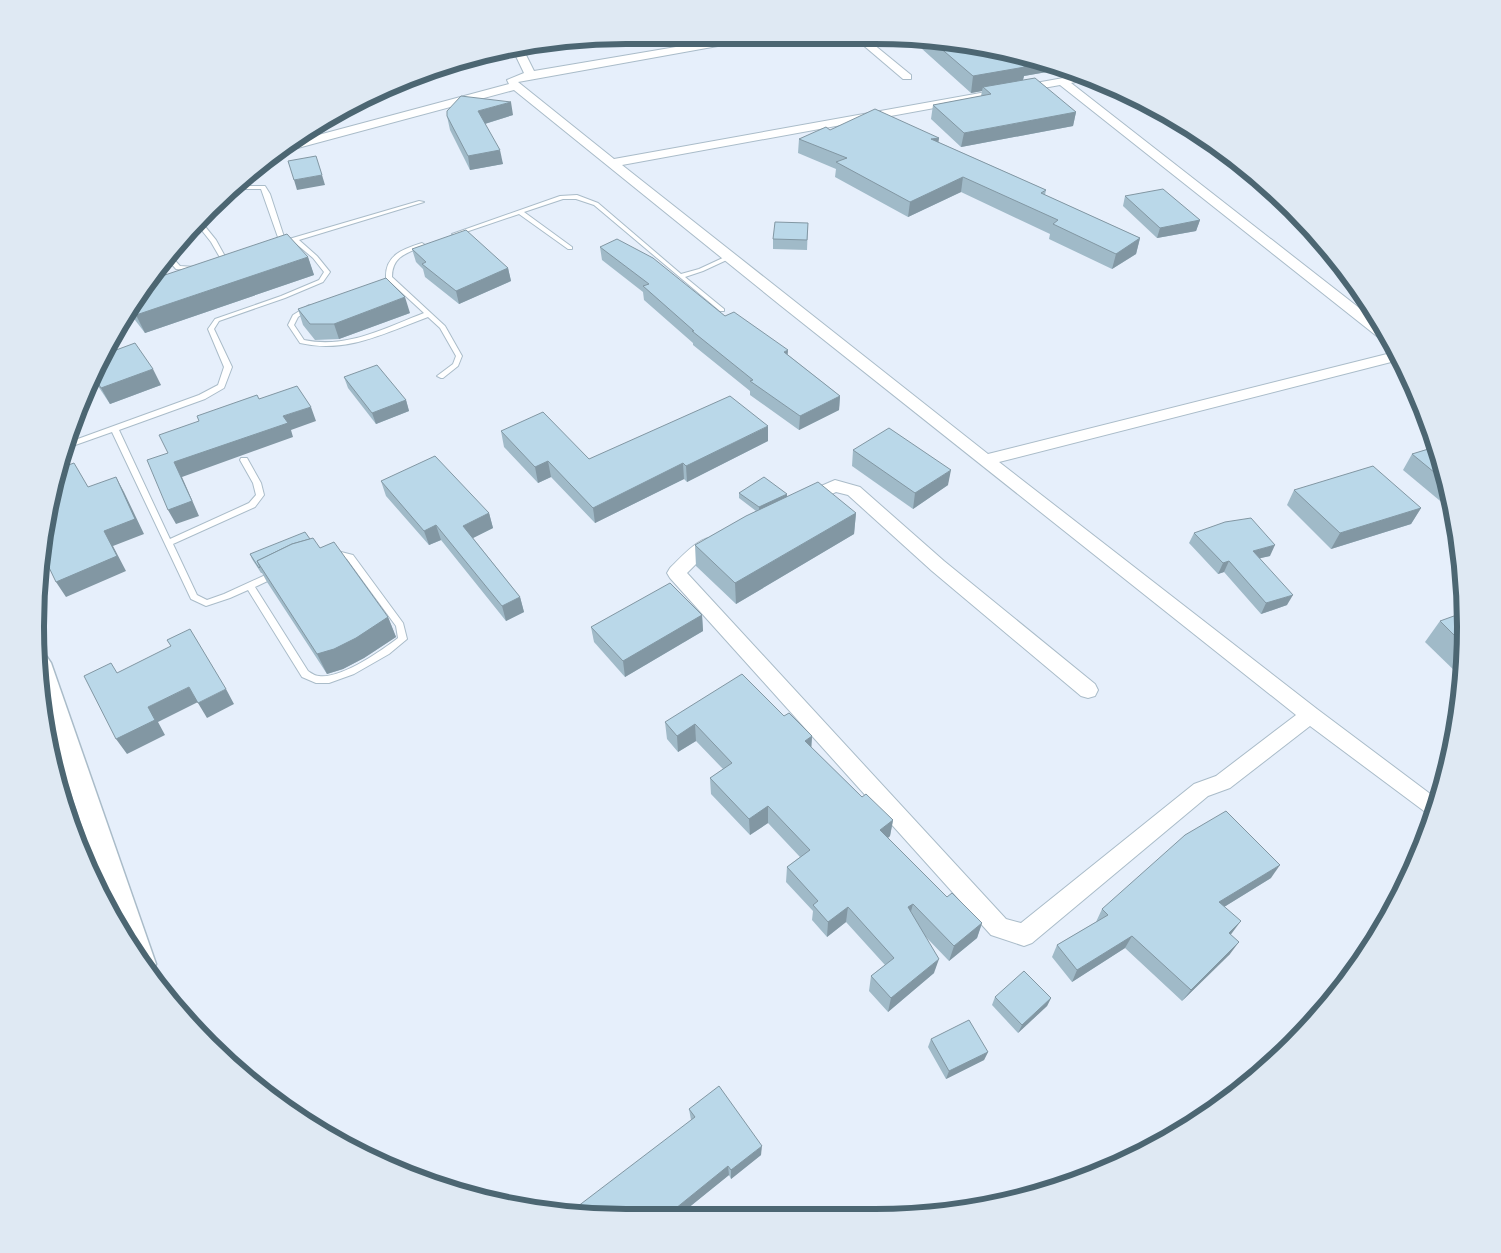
<svg xmlns="http://www.w3.org/2000/svg" width="1501" height="1253" font-family="Karla,sans-serif">
<style>
.lines{fill:none;stroke-linecap:round;stroke-linejoin:round}
.service-casing{stroke:#aabcc9;stroke-width:2}
.minor-casing{stroke:#aabcc9;stroke-width:2}
.tertiary-casing{stroke:#aabcc9;stroke-width:3}
.service{fill:#fff;fill-rule:evenodd}
.minor{fill:#fff;fill-rule:evenodd}
.tertiary{fill:#fff;fill-rule:evenodd}
.wall{fill:#a0bac8}
.shaded-wall{fill:#8297a3}
.building{fill:#bad8e9;stroke:#8297a3}
.rim{fill:none;stroke:#4c6672;stroke-width:6}
</style>
<rect width="100%" height="100%" fill="#e6effb"/>
<g class="lines">
<g class="service-casing">
<g id="service">
<path d="M237,186h28l5,8 16,49 -1,1 -5,-1 -19,-54h-28z"/>
<path d="M560,196l17,-1 21,8 83,71 18,-5 28,-13h4v2l-28,13 -18,6 39,32v2h-4l-126,-106 -18,-6h-13l-39,13 48,35v2h-4l-49,-35 -62,21 -5,-1z"/>
<path d="M419,201l5,1 -125,38 18,16 13,16 -7,10 -38,16 -66,23 -5,8 18,38 -8,21 -19,11 -86,31 51,109 79,-36 7,-8 -3,-12 -13,-23 1,-2h6l14,25 3,12 -9,12 -82,37 24,51 10,5 17,-6 48,-22h6l1,2 -1,2 -23,11 53,84c3,2 7,5 11,5 22,3 62,-25 79,-38l-2,-12 -49,-67 -17,-4 -1,-2 4,-3 20,5 50,68 4,16 -18,15 -35,20 -25,9h-13l-14,-6 -54,-87 -18,8 -24,8 -15,-7 -79,-167 -48,17 1,-5 4,-1 -2,-7 3,-6h2l3,10 124,-45 19,-10 6,-18 -16,-38 7,-10 66,-23 38,-16 5,-8 -11,-14 -20,-17h-4v-2z"/>
<path d="M199,219l17,21 11,20 -1,1h-4l-11,-19 -15,-19z"/>
<path d="M422,243l3,2 -1,1c-17,7 -32,10 -32,31l53,49 17,30 -4,10 -15,12h-2l-4,-2 16,-12 3,-8 -16,-28 -12,-11c-43,16 -82,37 -128,26l-12,-18 5,-10 16,-10 3,2 -1,1 -13,9 -4,8 10,15c43,9 81,-12 120,-27l-38,-35c-1,-23 17,-29 36,-35z"/>
<path d="M170,255l10,11 15,1 3,2 -3,2 -19,-2 -9,-10z"/>
</g>
</g>
<g class="minor-casing">
<g id="minor">
<path d="M735,37h21l-5,3 -233,42 96,77 466,-84 10,4 -19,4 310,242 9,17 -7,-1 -323,-256 -438,80 366,289 407,-102 4,8 -400,102 318,247 120,90 -5,18 -122,-91 -80,62 -22,8 -176,147 -8,3 -33,-11 -321,-357 -3,-5 3,-5c13,-12 31,-36 52,-30l3,4 -3,4 -14,6 -21,21 319,346 15,4 173,-139 22,-8 80,-61 -516,-410 -266,-215 -220,59h-8l10,-8 213,-57 -2,-4 17,-7 -11,-23 10,-1 11,22z"/>
<path d="M856,39h11l44,36v4h-8z"/>
<path d="M835,480l25,7 84,74 151,123 3,6 -3,6 -7,2 -7,-2 -149,-125 -84,-76 -12,-3 -26,12h-12l-2,-4 2,-4z"/>
</g>
</g>
<g class="tertiary-casing">
<path id="tertiary" d="M38,654l9,3 4,6 105,301 -5,10 -16,-19 -26,-49 -69,-205z"/>
</g>
<use href="#service" class="service"/>
<use href="#minor" class="minor"/>
<use href="#tertiary" class="tertiary"/>
</g>
<g class="wall">
<path d="M911,39l40,1 77,15 36,14 -40,7 -1,4 53,32 -3,14 -112,21 -30,-28 2,-14 48,-9 1,-5 -11,2z"/>
<path d="M513,115l-28,9 18,40 -33,6 -20,-40 -3,-14z"/>
<path d="M830,130l109,8 -1,4 108,48 -1,5 95,43 -4,16 -24,15 -63,-30 1,-5 -89,-42 -53,25 -73,-40 1,-8 -38,-16 1,-14z"/>
<path d="M1125,196l75,24 -4,11 -39,7 -34,-32z"/>
<path d="M808,223l-1,27 -34,-1v-10z"/>
<path d="M600,247l125,69 63,39 52,41 -1,14 -40,20 -49,-35v-4l-57,-46v-2l-49,-43 -1,-8 -41,-32z"/>
<path d="M412,249l96,19 3,13 -52,23 -34,-27 -2,-8 -7,-7z"/>
<path d="M308,257l6,18 -169,58 -17,-22 7,-13 24,-21z"/>
<path d="M298,309l112,4 -71,26 -24,1 -12,-15z"/>
<path d="M108,353l53,32 -51,19 -16,-24z"/>
<path d="M344,377l62,23 3,11 -33,13 -28,-36z"/>
<path d="M501,431l88,28 179,-18 -81,41 -3,-3 -89,44 -44,-46 -13,6 -34,-36z"/>
<path d="M1435,447l19,62 -3,1 -48,-40 9,-16z"/>
<path d="M853,450l95,35 -35,24 -61,-43z"/>
<path d="M381,481l108,32 4,15 -20,10 47,59 4,15 -18,9 -65,-81 -12,5 -43,-49z"/>
<path d="M1294,490l127,18 -10,16 -80,25 -44,-44z"/>
<path d="M739,493l48,4 69,16 -2,21 -118,70 -40,-38 -1,-21 61,-34 -17,-13z"/>
<path d="M1194,533l76,23 -10,2 27,47 -26,9 -37,-42 -6,2 -29,-31z"/>
<path d="M310,539l10,9 68,69 8,20 -32,21 -21,11 -16,5 -60,-92 -5,-9h-1l-9,-14 -2,-5z"/>
<path d="M702,615l1,16 -78,46 -31,-35 -3,-15z"/>
<path d="M1440,621l26,5 -5,51 -36,-35z"/>
<path d="M784,716l28,20 -1,11 51,50 31,23 -3,16 -2,2 59,59 35,26 -5,15 -28,23 -24,-25 9,37 -46,39 -19,-21 2,-15 14,-11 -39,-43 -19,15 -15,-17 1,-9 -27,-29 1,-15 13,-10 -32,-34 -18,12 -39,-41 -1,-16 13,-9 -27,-28 -18,11 -11,-13 -2,-17z"/>
<path d="M1271,878l-47,29 8,26 -1,1 -1,20 -48,47 -57,-53 -53,34 -20,-25 5,-12 39,-23 6,-13z"/>
<path d="M995,997l56,1 -4,8 -29,27 -26,-28z"/>
<path d="M931,1039l57,13 -4,8 -38,19 -18,-32z"/>
<path d="M689,1109l72,46 -30,24 -2,-4 -52,42h-89l103,-97z"/>
</g>
<g class="shaded-wall">
<path d="M1036,58l28,11 -40,7 -2,7 -39,4 -1,4 -11,2 2,-17 45,-14z"/>
<path d="M511,102l2,13 -32,10 -3,-14z"/>
<path d="M1076,112l-3,14 -112,21 3,-14z"/>
<path d="M939,138l-2,14 -6,-13z"/>
<path d="M500,150l3,14 -33,6 -2,-14z"/>
<path d="M322,175l3,10 -28,5 -3,-10z"/>
<path d="M963,177l-2,15 -53,25 2,-15z"/>
<path d="M1200,220l-4,11 -39,7 3,-10z"/>
<path d="M1140,238l-4,16 -24,15 4,-15z"/>
<path d="M308,257l6,18 -169,58 -9,-18z"/>
<path d="M508,268l3,13 -52,23 -3,-13z"/>
<path d="M405,297l5,16 -71,26 -5,-15z"/>
<path d="M788,350l-1,14 -3,-12z"/>
<path d="M153,369l8,16 -51,19 -9,-16z"/>
<path d="M840,396l-1,14 -40,20 1,-14z"/>
<path d="M406,400l3,11 -33,13 -4,-11z"/>
<path d="M311,407l5,14 -25,9 2,7 -111,40 17,39 -23,8 -8,-14 6,-48 109,-46z"/>
<path d="M768,426v15l-81,41 -1,-16z"/>
<path d="M548,461l3,16 -13,6 -3,-16z"/>
<path d="M683,463l1,16 -89,44 -2,-15z"/>
<path d="M951,470l-3,15 -35,24 2,-16z"/>
<path d="M116,477l8,15 20,42 -31,12 13,25 -60,26 -10,-15 48,-51z"/>
<path d="M787,494v5l-28,14v-6z"/>
<path d="M1421,508l-10,16 -80,25 9,-16z"/>
<path d="M489,513l4,15 -26,13 -4,-15z"/>
<path d="M856,513l-2,21 -118,70 -1,-21z"/>
<path d="M436,525l5,15 -12,5 -5,-14z"/>
<path d="M1275,545l-5,11 -22,5 5,-10z"/>
<path d="M1229,561l-5,11 -6,2 5,-11z"/>
<path d="M1293,595l-6,10 -26,9 5,-11z"/>
<path d="M520,597l4,15 -18,9 -4,-15z"/>
<path d="M702,615l1,16 -78,46 -2,-16z"/>
<path d="M388,617l8,20 -32,21 -21,11 -16,5 -10,-20z"/>
<path d="M189,687l9,15 -40,20 7,13 -38,19 -11,-15 32,-32z"/>
<path d="M226,689l8,15 -27,14 -9,-15z"/>
<path d="M695,724l1,17 -18,11 -1,-16z"/>
<path d="M812,736l-1,17 -6,-12z"/>
<path d="M768,806v17l-18,12 -1,-16z"/>
<path d="M893,820l-3,16 -12,10 2,-16z"/>
<path d="M1280,865l-9,13 -60,37 8,-13z"/>
<path d="M913,904l-4,15 -1,-12z"/>
<path d="M848,907l-2,15 -19,15 1,-15z"/>
<path d="M1241,921l-9,12 -12,12 9,-12z"/>
<path d="M982,923l-5,15 -28,23 5,-15z"/>
<path d="M1132,936l-7,12 -53,34 5,-12z"/>
<path d="M1239,942l-9,12 -48,47 9,-11z"/>
<path d="M939,959l-5,14 -46,39 3,-14z"/>
<path d="M1051,998l-4,8 -29,27 4,-8z"/>
<path d="M988,1052l-4,8 -38,19 3,-8z"/>
<path d="M762,1146l-1,9 -30,24v-9z"/>
<path d="M728,1166l1,9 -52,42h-12z"/>
</g>
<g class="building">
<path d="M931,40h20l77,15 8,3 -18,4 7,5 -52,9z"/>
<path d="M1035,78l41,34 -112,21 -31,-28 58,-11 -8,-7z"/>
<path d="M461,96l50,6 -33,9 22,39 -32,6 -21,-40v-5z"/>
<path d="M875,109l64,29 -8,1 115,51 -5,3 99,45 -24,16 -63,-30 5,-4 -95,-43 -53,25 -74,-40 11,-4 -48,-19 27,-12 4,3z"/>
<path d="M316,156l6,19 -28,5 -6,-19z"/>
<path d="M1163,189l37,31 -40,8 -35,-32z"/>
<path d="M775,222l33,1 -1,17 -34,-1z"/>
<path d="M466,230l42,38 -52,23 -34,-27 4,-2 -14,-13z"/>
<path d="M287,234l21,23 -172,58 -6,-8 5,-9 16,-20 7,-3 1,2z"/>
<path d="M617,239l36,19 72,58 9,-4 54,38 -4,2 56,44 -40,20 -50,-35 3,-1 -61,-49h2l-51,-45 6,-2 -49,-37z"/>
<path d="M386,278l19,19 -71,27h-24l-12,-15z"/>
<path d="M135,343l18,26 -52,19 -6,-10 13,-25z"/>
<path d="M377,365l29,35 -34,13 -28,-36z"/>
<path d="M297,386l14,21 -28,9 5,7 -114,39 18,39 -24,9 -21,-50 21,-7 -9,-18 40,-14 -2,-5 60,-21 2,4z"/>
<path d="M730,396l38,30 -82,40 -3,-3 -90,45 -45,-47 -13,6 -34,-36 42,-19 46,47z"/>
<path d="M889,428l62,42 -36,23 -62,-43z"/>
<path d="M1435,447l11,35 -34,-28z"/>
<path d="M435,456l54,57 -26,13 57,71 -18,9 -66,-81 -12,6 -43,-50z"/>
<path d="M74,463l14,24 28,-10 19,42 -31,12 13,25 -61,26 -13,-27 7,-3 -5,-10 1,-1 6,-3 -4,-8 12,-62z"/>
<path d="M1373,466l48,42 -81,25 -46,-43z"/>
<path d="M764,477l23,17 -28,13 -20,-14z"/>
<path d="M818,482l38,31 -121,70 -40,-38 51,-29z"/>
<path d="M1251,518l24,27 -22,6 40,44 -27,8 -37,-42 -6,2 -29,-30 31,-11z"/>
<path d="M305,532l5,7 -18,5 -35,17 3,6 -1,1 -9,-14z"/>
<path d="M313,538l7,10 14,-6 54,75 -32,21 -22,11 -17,5 -60,-93 35,-17z"/>
<path d="M670,583l32,32 -79,46 -32,-34z"/>
<path d="M1465,612l1,14 -2,19 -24,-24z"/>
<path d="M190,629l36,60 -28,14 -9,-16 -41,20 7,13 -39,19 -32,-63 27,-13 6,10 54,-27 -4,-6z"/>
<path d="M742,674l42,42 5,-3 23,23 -7,5 57,56 4,-3 27,26 -13,10 67,67 5,-4 30,30 -28,23 -41,-42 -5,3 31,52 -48,39 -20,-22 23,-18 -46,-51 -20,15 -15,-17 5,-4 -31,-34 23,-17 -42,-44 -19,13 -39,-41 22,-15 -37,-39 -18,12 -12,-14z"/>
<path d="M1226,811l54,54 -61,37 22,19 -12,12 10,9 -48,48 -59,-54 -55,34 -20,-25 51,-30 -6,-6 83,-74z"/>
<path d="M1024,971l27,27 -29,27 -27,-28z"/>
<path d="M969,1020l19,32 -39,19 -18,-32z"/>
<path d="M719,1086l43,60 -31,24 -3,-4 -63,51h-77l-19,-4 126,-96 -6,-8z"/>
</g>
<path d="M0 0H1501V1253H0ZM626 44H875A582 582 0 0 1 1457 626V627A582 582 0 0 1 875 1209H626A582 582 0 0 1 44 627V626A582 582 0 0 1 626 44Z" fill="#dfe9f3" fill-rule="evenodd"/>
<path class="rim" d="M626 44H875A582 582 0 0 1 1457 626V627A582 582 0 0 1 875 1209H626A582 582 0 0 1 44 627V626A582 582 0 0 1 626 44Z"/>
</svg>
